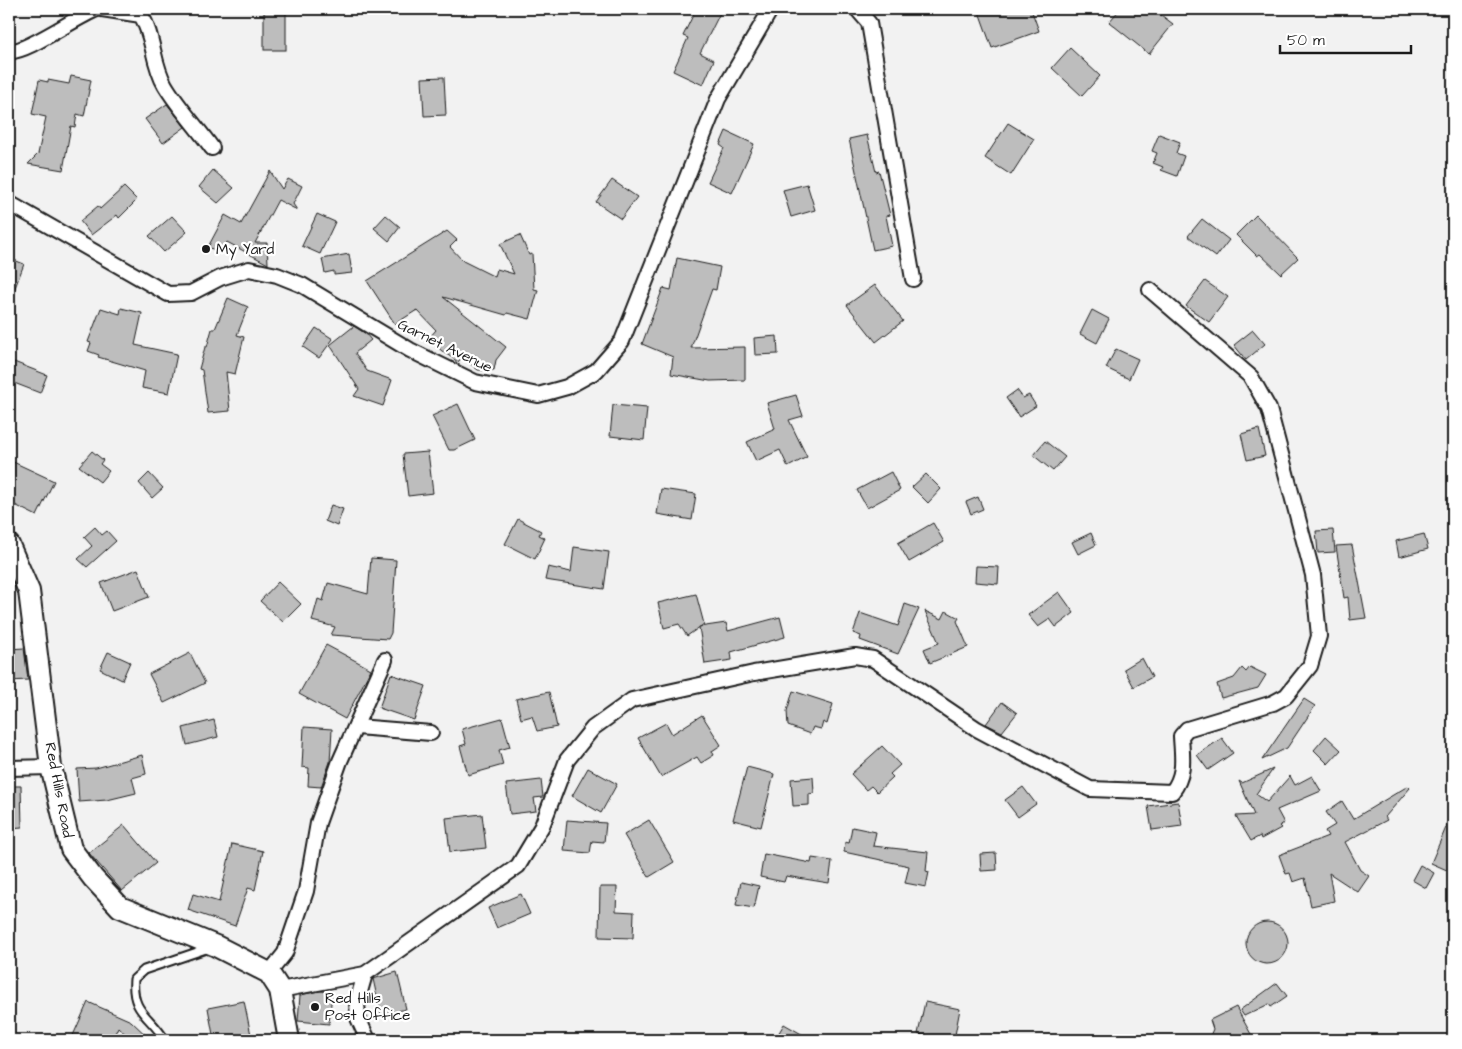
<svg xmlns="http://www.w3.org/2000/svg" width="1462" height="1049" font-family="'Architects Daughter',sans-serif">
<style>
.building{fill:#bdbdbd;stroke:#1c1c1c}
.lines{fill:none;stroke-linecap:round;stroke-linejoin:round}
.lane-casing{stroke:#1c1c1c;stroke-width:11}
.street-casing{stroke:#1c1c1c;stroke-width:18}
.secondary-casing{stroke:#1c1c1c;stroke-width:24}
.lane{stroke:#fff;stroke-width:7}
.street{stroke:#fff;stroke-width:14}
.secondary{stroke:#fff;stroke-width:20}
.poi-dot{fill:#1c1c1c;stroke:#fff;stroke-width:2}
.labels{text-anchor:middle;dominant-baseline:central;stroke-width:4.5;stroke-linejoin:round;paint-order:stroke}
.poi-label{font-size:15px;fill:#1c1c1c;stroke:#fff;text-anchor:start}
.street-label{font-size:15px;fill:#1c1c1c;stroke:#fff}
</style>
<rect width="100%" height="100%" fill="#f2f2f2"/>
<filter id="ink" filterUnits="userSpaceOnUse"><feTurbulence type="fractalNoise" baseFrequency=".02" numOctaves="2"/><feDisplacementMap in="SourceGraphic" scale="10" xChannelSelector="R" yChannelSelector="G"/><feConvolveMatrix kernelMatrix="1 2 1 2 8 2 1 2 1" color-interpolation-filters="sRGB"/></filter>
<g filter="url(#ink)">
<g class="building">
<rect x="264" y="9" width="22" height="41"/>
<path d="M696,9h26l-22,44 14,7 -11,25 -30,-14 15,-33 -5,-2z"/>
<path d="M978,9h53l8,22 -47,17z"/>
<path d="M1120,9h33l20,15 -24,30 -40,-32z"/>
<path d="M1070,48l30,28 -18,20 -30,-28z"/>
<path d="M71,76l20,4 -7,36 -7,-2 -2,13 -4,-1 -8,44 -35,-6 10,-10 8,-37 -14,-3 7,-34 9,2v-2l21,4z"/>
<path d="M444,77l2,38 -22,1 -2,-38z"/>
<path d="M167,104l18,23 -22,16 -18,-24z"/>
<path d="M1008,123l26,16 -23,36 -26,-17z"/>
<path d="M726,131l28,13 -22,49 -24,-11 16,-34 -4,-3z"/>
<path d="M1159,134l21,8 -4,11 8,3 -7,20 -16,-6 2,-3 -10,-4 4,-10 -5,-2z"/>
<path d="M867,135l9,37 3,-1 11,44 -4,1 6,30 -19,4 -24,-111z"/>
<path d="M213,170l21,18 -16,15 -19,-16z"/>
<path d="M270,171l12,18 6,-10 14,7 -9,18 4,6 -19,-10 -23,43h12l1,21 -41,-22 -6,11 -13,-6 17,-32 16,9z"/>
<path d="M612,180l25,17 -16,22 -25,-17z"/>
<path d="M807,184l8,26 -24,7 -8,-27z"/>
<path d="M124,187l13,13 -18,18 -2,-3 -26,20 -11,-14 18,-15 2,3z"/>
<path d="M317,214l18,8 -15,32 -18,-8z"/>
<path d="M386,215l14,12 -11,14 -15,-13z"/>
<path d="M1256,215l42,43 -17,16 -21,-20 -3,2 -21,-21z"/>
<path d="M172,216l15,16 -23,20 -15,-16z"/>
<path d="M1202,219l27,21 -13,17 -28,-21z"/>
<path d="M447,231l10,9 -7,7 13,14 32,16 2,-8 17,5 -14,-30 20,-9 9,20 3,-1 2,35 4,1 -8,29 -23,-6 -1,2 -63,-18 63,50 -10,13 -2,10h-16l-16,-13 -4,5 -16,-11 -14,-12 8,-9 -19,-20 -22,14 -28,-43z"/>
<path d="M349,254l3,19 -18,2v-4l-9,2 -3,-14z"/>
<path d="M9,258l15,6 -14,37h-1z"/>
<path d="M677,258l43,9 -4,23 -4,-1 -21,59 54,-1v33l-35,1 -39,-7 2,-17 -31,-13 21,-56 8,2z"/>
<path d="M1205,281l23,16 -19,25 -23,-16z"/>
<path d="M875,285l28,36 -27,21 -29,-37z"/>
<path d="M228,298l20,9 -11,28 7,2 -9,37 -9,-2 4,39 -22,2 -6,-43 -3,-1 6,-22h2l5,-18h3z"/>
<path d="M101,308l19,6 1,-6 21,5 -7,32 42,9 -8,39 -27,-5 3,-17 -47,-14 1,-2 -11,-4 3,-8 -3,-1z"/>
<path d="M1092,310l17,9 -12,24 -17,-9z"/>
<path d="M354,326l12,8 5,6 -16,13 12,18 25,9 -9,26 -29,-10 5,-7 -29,-44z"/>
<path d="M316,328l17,11 -14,19 -16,-11z"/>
<path d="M1253,330l12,14 -19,16 -12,-15z"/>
<path d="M777,336l1,18 -23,1 -1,-17z"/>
<path d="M1116,349l22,10 -9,20 -23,-11z"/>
<path d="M14,362l33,13 -7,18 -31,-12z"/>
<path d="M1017,390l6,8 6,-3 7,11 -17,11 -13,-19z"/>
<path d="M796,395l7,21 -14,4 18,37 -19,10 -8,-17 -24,11 -9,-19 28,-13 -8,-26z"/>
<path d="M458,404l17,36 -21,10h-5l-17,-34z"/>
<path d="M613,405l34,3 -3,32 -34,-4z"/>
<path d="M1259,429l6,27 -18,4 -6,-26z"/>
<path d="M1045,441l20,16 -12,14 -20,-16z"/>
<path d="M92,451l11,9 -3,4 9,7 -9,11 -21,-16z"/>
<path d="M428,452l5,41 -25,3 -5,-42z"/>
<path d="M9,460l45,21 -17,35 -28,-14z"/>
<path d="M891,472l9,18 -33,18 -10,-18z"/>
<path d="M149,473l14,15 -11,10 -13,-15z"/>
<path d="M926,474l15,15 -13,14 -16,-16z"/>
<path d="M661,489l35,5 -4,26 -35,-6z"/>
<path d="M978,497l5,12 -12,5 -5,-12z"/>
<path d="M331,505l12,4 -6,17 -12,-5z"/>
<path d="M518,519l23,12 -2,4 6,3 -10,21 -30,-15z"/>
<path d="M933,523l11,19 -35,20 -11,-19z"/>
<path d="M95,527l7,8 5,-4 9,10 -29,26 -9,-8 14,-13 -8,-9z"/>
<path d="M1333,530l2,22 -17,1 -2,-22z"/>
<path d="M1091,533l5,12 -18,9 -6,-12z"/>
<path d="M1424,534l4,15 -29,8 -3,-16z"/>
<path d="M1352,545l14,73 -16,2 -2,-23 -4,1 -8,-52z"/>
<path d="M574,547l35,5 -5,37 -59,-9 3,-13 23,5z"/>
<path d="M371,558l25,2 -5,73 -3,6 -57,-4 4,-8 -23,-6 6,-22 5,2 5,-18 40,11z"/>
<path d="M976,566l23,1 -1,17 -23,-2z"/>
<path d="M138,569l11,28 -37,14 -11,-28z"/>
<path d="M278,582l23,22 -18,18 -23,-21z"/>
<path d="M1059,592l15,21 -18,14 -6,-8 -12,8 -10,-12z"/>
<path d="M696,594l8,30 -17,12 -8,-12 -15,4 -6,-25z"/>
<path d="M905,604l14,5 -21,45 -38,-14 1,-4 -8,-3 7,-20 38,13z"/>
<path d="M925,611l17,8 4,-8 13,7 -2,3 11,26 -38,16 -6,-14 15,-6z"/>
<path d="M780,617l5,20 -54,15 1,8 -27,4 -6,-37 27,-4 2,8z"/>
<path d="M326,645l45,24 -26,50 -46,-25z"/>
<path d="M24,648l4,32 -19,1v-32z"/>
<path d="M108,652l22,10 -8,18 -22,-11z"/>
<path d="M190,653l15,30 -41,20 -15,-29z"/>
<path d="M1142,658l10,19 -18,10 -10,-18z"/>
<path d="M1250,667l16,8 -8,13 -37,10 -4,-14 17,-6 8,-10 4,4z"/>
<path d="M391,674l35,12 -12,34 -35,-12z"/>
<path d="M793,691l40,13 -6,20 -4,-2 -2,7 -8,-2 -3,7 -22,-8 -1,-15z"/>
<path d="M549,692l8,35 -20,4 -5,-15 -11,3 -5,-20z"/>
<path d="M1304,699l11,7 -28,42 -25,12z"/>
<path d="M1002,702l15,11 -15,19 -16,-8z"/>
<path d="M702,715l19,30 -9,6 2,4 -13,8 -4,-6 -36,20 -23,-39 28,-15 6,11z"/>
<path d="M502,718l8,29 -11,3 4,15 -35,10 -8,-29 6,-2 -4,-15z"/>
<path d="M214,720l4,17 -31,8 -4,-17z"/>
<path d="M304,727l28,2 -2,33 -9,25 -13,-1 1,-18 -7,-1z"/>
<path d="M1326,736l15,14 -13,14 -14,-14z"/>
<path d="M1222,738l11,15 -25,17 -11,-15z"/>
<path d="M882,746l18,19 -10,9 3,3 -16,15 -6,-6 -5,4 -15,-16z"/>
<path d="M142,755l4,19 -14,4 4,15 -29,7 -28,2 -2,-33 19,-1z"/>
<path d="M747,767l27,7 -13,53 -28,-7z"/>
<path d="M588,768l29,16 -16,29 -29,-17z"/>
<path d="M1273,769l-17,25 11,8 23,-26 5,9 17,-9 9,15 -44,19 7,13 -5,3 2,2 -20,11 -1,-3 -9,5 -15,-25 18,-1 -15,-34 3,2z"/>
<path d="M813,777l1,16 -5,1v11l-16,1 -2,-27z"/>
<path d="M541,780l2,17 -9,1 2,13 -26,3 -4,-30z"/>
<path d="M9,786h12l1,41 -13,1z"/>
<path d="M1408,786l2,2 -25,29 2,3 -42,22 15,28 9,6 -11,16 -29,-19 5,28 -23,5 -6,-28 -12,4 -3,-9 -4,1 -7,-19 49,-19 -3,-5 10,-6 -9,-13 16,-11 11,18z"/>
<path d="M1023,787l13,17 -18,13 -13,-17z"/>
<path d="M1178,802l4,24 -30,4 -4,-24z"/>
<path d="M1453,811v50l-4,10 -18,-8z"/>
<path d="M482,814l4,34 -36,4 -4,-34z"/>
<path d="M567,820l39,3 -2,19 -12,-1 -2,12 -26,-2z"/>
<path d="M649,820l25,42 -25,15 -25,-42z"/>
<path d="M124,825l32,38 -34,28 -33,-38z"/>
<path d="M852,827l24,5 -3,14 55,6 -2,19 3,1 -3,15 -21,-4 4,-17 -65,-14 1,-10 4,1z"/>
<path d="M232,844l31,7 -8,39 -7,-2 -13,38 -47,-16 5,-16 26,8z"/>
<path d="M996,853l1,17 -16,1 -1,-17z"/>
<path d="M764,854l47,9 1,-5 20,3 -3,22 -43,-7 -2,6 -24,-5z"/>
<path d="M1420,865l14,8 -8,15 -14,-8z"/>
<path d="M741,882l18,4 -5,22 -18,-3z"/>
<path d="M600,887h17l-1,24 18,1 -1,26 -34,-1z"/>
<path d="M521,894l9,20 -33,14 -9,-20z"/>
<circle cx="1267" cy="943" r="21"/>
<path d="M397,972l9,37 -25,6 -8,-36z"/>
<path d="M1277,983l10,13 -16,11 -2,-3 -25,12 -4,-6z"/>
<path d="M320,991l12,1 -3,32 -31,-3 2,-26z"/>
<path d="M244,1001l8,39h-38l-6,-32z"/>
<path d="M88,1002l43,19 20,19h-19l-14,-13 -6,13h-41z"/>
<path d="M925,1002l35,7 -6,31 -36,-6z"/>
<path d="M1236,1007l16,29 -8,4h-30l1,-2 -5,-2 3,-7 -3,-9z"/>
<path d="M784,1024l28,16h-26l-9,-4z"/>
</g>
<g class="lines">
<g class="lane-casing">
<path id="lane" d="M165,1040c-15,-25 -34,-27 -31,-61l10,-9 65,-22"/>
</g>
<g class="street-casing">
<g id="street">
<path d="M102,9l39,6c13,21 11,48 24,70 13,22 32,42 47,63"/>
<path d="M857,9l12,14 44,256"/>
<path d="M9,51c16,3 68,-35 88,-42"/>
<path d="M9,203l159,91 23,-1 29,-15 29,-9 28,6 25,10 108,65 65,32 63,13 29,-8 29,-16 26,-30 96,-242 53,-90"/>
<path d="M357,727l74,6"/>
<path d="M9,768l42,-1"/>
<path d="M269,973l16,-20 21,-62 12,-68 22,-62 45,-101"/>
<path d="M365,974l-8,28 1,16 10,22"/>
<path d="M280,990l85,-16 153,-108 24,-40 25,-66 26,-32 39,-28 122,-27 101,-17 18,3 104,70 113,60 82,3c14,-18 10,-35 9,-56l6,-7 86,-26 13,-7 24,-30 9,-30 -6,-61 -44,-166 -18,-32 -101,-87"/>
</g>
</g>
<g class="secondary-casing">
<path id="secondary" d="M9,545l20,46 22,176 20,82 22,29 27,29 96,39 53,27 11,17 9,50"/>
</g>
<use href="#lane" class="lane"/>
<use href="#street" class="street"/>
<use href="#secondary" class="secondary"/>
</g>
</g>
<g class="poi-dot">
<circle cx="206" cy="249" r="5"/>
<circle cx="315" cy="1007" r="5"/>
</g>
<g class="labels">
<g class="poi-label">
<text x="216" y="249">My Yard</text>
<text x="325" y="998">Red Hills<tspan x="325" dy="17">Post Office</tspan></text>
</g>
<g class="street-label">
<text transform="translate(445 346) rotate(26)">Garnet Avenue</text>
<text transform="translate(59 790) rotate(79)">Red Hills Road</text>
</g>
</g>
<rect width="1462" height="1049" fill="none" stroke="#fff" stroke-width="30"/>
<rect x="15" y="15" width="1432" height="1019" fill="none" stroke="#1c1c1c" stroke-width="2" filter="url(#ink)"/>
<path d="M1280 45v8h131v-8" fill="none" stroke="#1c1c1c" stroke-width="2.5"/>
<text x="1287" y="45" font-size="15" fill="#1c1c1c" stroke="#ffffff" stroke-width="4" paint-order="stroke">50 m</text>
</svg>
